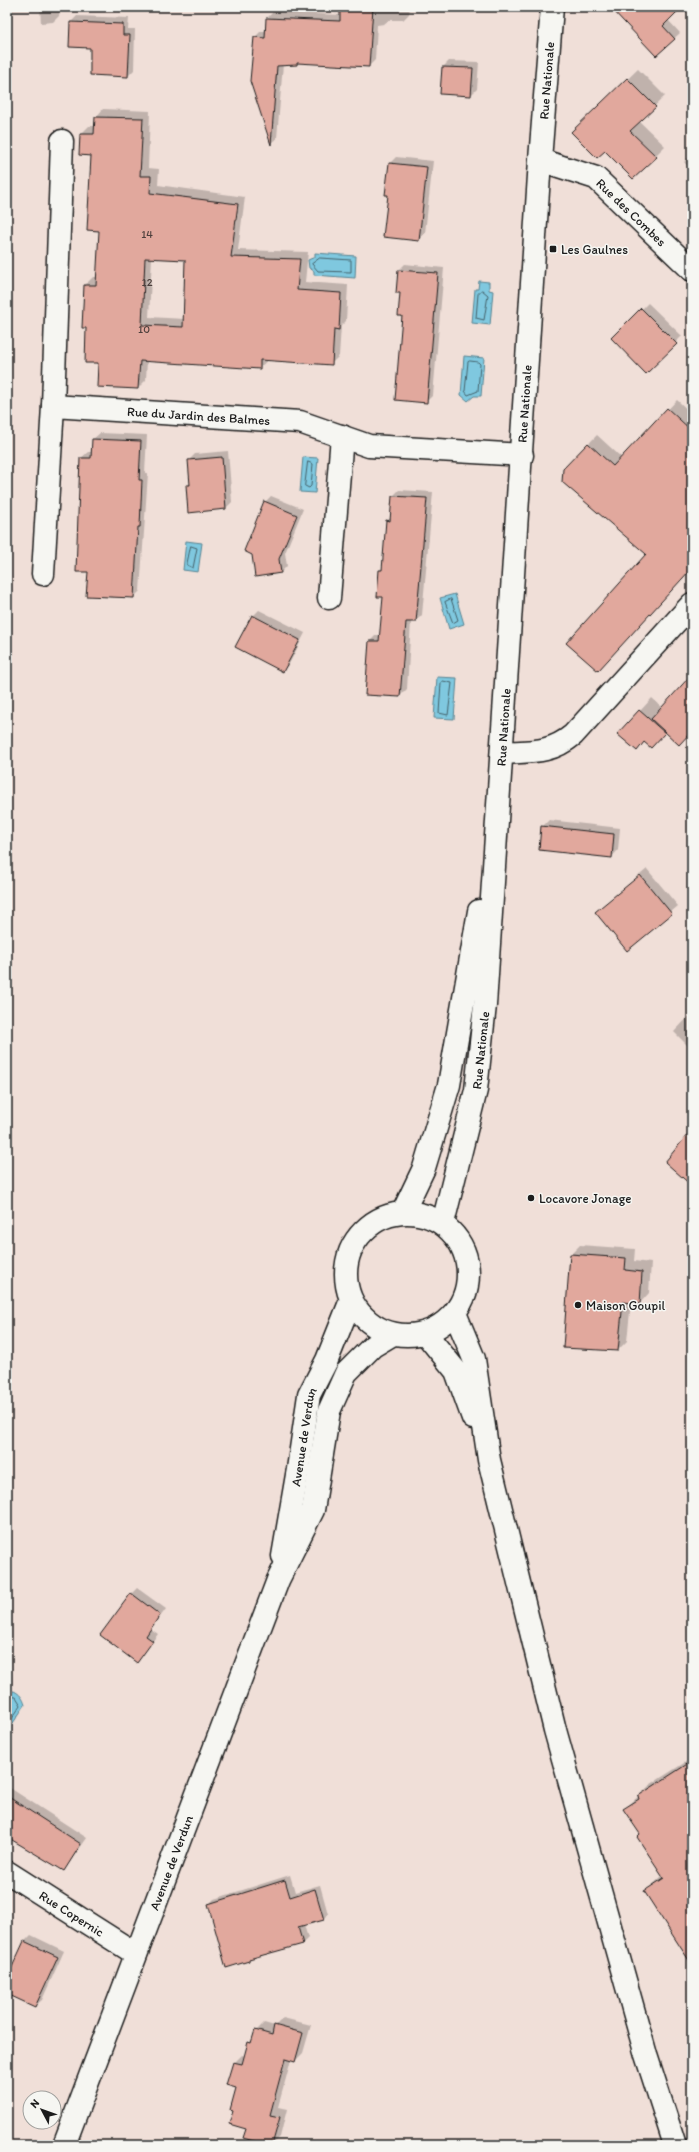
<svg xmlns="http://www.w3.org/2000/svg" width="699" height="2152" font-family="Itim,sans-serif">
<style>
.water{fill:#7fc8df;stroke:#578391}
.shadow{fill:#0003;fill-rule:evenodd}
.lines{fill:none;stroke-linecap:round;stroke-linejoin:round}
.shore{stroke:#44616a;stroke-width:1}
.building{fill:#e1a89d;stroke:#1c1c1c;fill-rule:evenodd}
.minor-casing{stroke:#1c1c1c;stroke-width:25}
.major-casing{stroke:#1c1c1c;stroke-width:25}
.minor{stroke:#f6f6f2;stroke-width:22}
.major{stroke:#f6f6f2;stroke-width:22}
.poi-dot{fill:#1c1c1c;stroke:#f6f6f2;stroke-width:1.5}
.labels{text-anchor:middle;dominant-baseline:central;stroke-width:3;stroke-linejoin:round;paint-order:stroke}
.number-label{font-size:11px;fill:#4d3f3c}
.street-label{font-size:13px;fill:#1c1c1c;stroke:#f6f6f2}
.poi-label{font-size:13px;fill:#1c1c1c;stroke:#f6f6f2;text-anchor:start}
</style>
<rect width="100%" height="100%" fill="#f0dfd8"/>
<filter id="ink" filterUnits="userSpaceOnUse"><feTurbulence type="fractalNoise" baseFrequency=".025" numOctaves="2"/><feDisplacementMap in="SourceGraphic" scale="8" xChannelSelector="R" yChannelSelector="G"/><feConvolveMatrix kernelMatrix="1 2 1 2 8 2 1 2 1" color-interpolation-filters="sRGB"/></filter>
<g filter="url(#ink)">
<g class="water">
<path d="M315,253l41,3 -1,22 -41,-3v-4l-5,-3 -1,-8 7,-3z"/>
<path d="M479,281l10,1v8l4,1 -3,34 -18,-2 3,-34h3z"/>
<path d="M464,356l20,2 -3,38h-7l-6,5 -7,-6z"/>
<path d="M303,457l15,1 -3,35 -15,-1z"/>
<path d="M186,541l16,2 -4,29 -15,-2z"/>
<path d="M455,594l9,30 -15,5 -9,-31z"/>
<path d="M437,677l20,1 -3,41 -20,-1z"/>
<path d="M14,1691c6,3 9,7 11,14l-18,27v-40z"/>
</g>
<g class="shadow">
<path d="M40,7h20l-1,9 -6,6 -12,1z"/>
<path d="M341,7h69l-1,7 -6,6h-14l-5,4 -7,1 -2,35 -6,6 -70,-4 -2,2h-14l-6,74 -6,5 -20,-62 3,-43 7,-7h5l1,-13 6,-6 68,3z"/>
<path d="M612,7h66l-10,13 12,13 -24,22z"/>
<path d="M77,16l52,2 -1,11h7l-1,41 -6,6 -37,-29 -21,-1 1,-24z"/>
<path d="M449,61l30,1 -2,27 -6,6 -28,-28z"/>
<path d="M638,69l27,27 -26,25 26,25 -32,32 -28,-29 -32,-17z"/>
<path d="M103,109l47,2 -2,57 11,1 -1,16 87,12 -7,53 70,2 -3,30 43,3 -2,36 -5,5 -2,30 -8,8 -63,-4 -9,8 -112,-8 -1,20 -8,8 -39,-26 -12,-35 -2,-42 8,-8h5l2,-47 -8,-75 -12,-1 1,-20 8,-8h6l1,-9zM152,257l34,2 -1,60 -36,-2z"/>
<path d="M692,154v17l-8,-9z"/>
<path d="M396,157l37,4 -8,72 -6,7 -30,-45 1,-32z"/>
<path d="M405,264l39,4 -11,127 -6,6 -23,-86 -5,-45z"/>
<path d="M648,303l34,33 -36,36 -33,-34z"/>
<path d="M677,400l15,14v157l-4,4 -41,-21 -83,-85 33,-34 25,23z"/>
<path d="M100,433l47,2 -2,38h3l-8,118 -6,6 -45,-26 -8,-113 7,-6h5v-13z"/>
<path d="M228,451l4,51 -6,6 -39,-22 4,-4 -2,-22 6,-6z"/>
<path d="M399,490l34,2 -11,123 -6,6h-5l-4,68 -7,7 -30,-55 6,-6h5l3,-39 -4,-26 3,-2 4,-47 4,-4 2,-21z"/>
<path d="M271,496l32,13 -18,44 2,13 -6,6 -16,-70z"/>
<path d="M259,610l46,23 -16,31 -6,7 -30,-55z"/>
<path d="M692,676v55h-26l-15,16 -6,-6 -9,9 -17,-16 33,-36 11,10z"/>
<path d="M549,820l71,8 -2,22 -6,7 -70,-30z"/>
<path d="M647,869l31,37 -51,43 -31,-37z"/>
<path d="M692,1013v37l-18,-18z"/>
<path d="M580,1245l55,4 -1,12 17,2 -2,30 -9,10 -9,-1 -4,39 -9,9 -47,-96z"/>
<path d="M137,1588l29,21 -15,20 7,5 -21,28 -6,-68z"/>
<path d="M692,1758v199l-47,-65 18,-17 -22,-41 -16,-25 26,-25z"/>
<path d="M7,1786l80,52 -23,32 -57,-35z"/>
<path d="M290,1875l5,17 25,-7 8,29 -5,5 -19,6 4,13 -5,5 -51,15 -3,2 -40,-56 5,-5z"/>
<path d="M31,1935l33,16 -22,49 -7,6 -28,-13v-13l17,-38z"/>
<path d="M283,2018l28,7 -8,28 -8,8 -4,-1 -13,47 9,2 -7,28 -8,8 -24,-17 -14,-18 3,-23 -3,-24 8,-8 3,1 4,-13 5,-5 2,-7 8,-8 11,3z"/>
</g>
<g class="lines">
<g class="shore">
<path d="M320,258l31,2v12l-33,-1 -6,-7z"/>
<path d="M482,290l6,5 -4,25 -8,-2 2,-24z"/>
<path d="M470,361l8,1 2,2 -2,27 -10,4 -3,-4 3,-29z"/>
<path d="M308,462l5,2 -2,22 -2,2 -4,-2z"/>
<path d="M191,546l6,2 -4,20 -6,-3z"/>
<path d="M451,599l7,21 -5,3 -8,-21z"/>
<path d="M443,681l9,2 -4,32 -9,-2 2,-30z"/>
<path d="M7,1696l9,1 5,8 -14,21"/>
</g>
</g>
<g class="building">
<path d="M340,7h33l-4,60 -72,-4v2l-20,1 -6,79 -21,-64 4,-44 11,1 1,-20 74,3z"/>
<path d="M610,7h72l-19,19 12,13 -19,17z"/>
<path d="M70,22l53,2v11h7l-2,42 -38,-2v-27l-21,-1z"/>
<path d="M442,67l31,1 -2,28 -31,-2z"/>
<path d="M627,78l29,29 -26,24 27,26 -24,22 -28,-28 -8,7 -26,-26z"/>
<path d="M95,117l48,1 -3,58h11l-1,17 88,11 -7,53 69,2 -3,31 44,3 -2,37 -5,-1 -2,36 -72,-5v9l-120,-8 -2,28 -41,-2 1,-24h-13l1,-35h-4l2,-43h12l3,-54 -12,-1 4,-74 -12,-1 1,-21h14zM145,258l40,2 -2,67 -41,-2z"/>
<path d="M389,163l38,4 -8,74 -36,-4 5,-42h-3z"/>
<path d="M398,270l40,3 -11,130 -32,-3 7,-84h-4l2,-23h-4z"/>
<path d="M641,308l36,36 -31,30 -35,-36z"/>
<path d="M667,408l25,23v137l-94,103 -32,-28 80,-89 -84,-72 1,-13 25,-26 25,23z"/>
<path d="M92,439l49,2 -2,39h3l-2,47h-2l-4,71 -48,-2 2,-24h-12l4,-114h11z"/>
<path d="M222,457l4,52 -38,4 -2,-28h4l-2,-25z"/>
<path d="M392,496l35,2 -11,124h-10l-6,75 -35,-2 4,-54h10l4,-44h-6l2,-27h3l4,-50 4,1z"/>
<path d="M264,501l33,14 -18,44 2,14 -26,4 -3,-22 -8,-4z"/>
<path d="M252,615l48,25 -17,32 -48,-25z"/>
<path d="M692,674v57l-13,14 -28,-26z"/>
<path d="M639,710l26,23 -14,15 -7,-6 -7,9 -20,-17z"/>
<path d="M541,826l73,8 -2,24 -73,-8z"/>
<path d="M640,875l32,39 -45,37 -32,-39z"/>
<path d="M692,1129v57l-27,-24z"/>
<path d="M570,1254l56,4 -1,12 17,2 -2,32 -17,-2 -5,49 -55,-3z"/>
<path d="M131,1593l29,22 -14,21 7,5 -16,22 -37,-28z"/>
<path d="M692,1761v204l-48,-74 20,-13 -27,-41 3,-3 -17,-25 16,-10 -1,-3z"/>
<path d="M7,1796l74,48 -17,27 -57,-34z"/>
<path d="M285,1880l5,17 25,-8 9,31 -26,7 5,17 -54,15v2l-23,7 -18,-64z"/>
<path d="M24,1941l34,16 -23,50 -28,-13v-16z"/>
<path d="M274,2025l29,8 -8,29 -10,-3 -15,56 10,2 -8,28h-4l-25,-7 3,-9 -17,-5 4,-13 -3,-1 6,-22 -10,-3 7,-23 9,2 6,-22 3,1 4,-13 17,5z"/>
</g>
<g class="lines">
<g class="minor-casing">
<g id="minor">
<path id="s1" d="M540,160l56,18 96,92"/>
<path id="s2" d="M53,406l247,16 69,24 153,9"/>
<path d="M43,574l10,-168 9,-265"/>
<path d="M329,598l13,-162"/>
<path d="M502,753c29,-2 48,1 71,-18l119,-131"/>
<path id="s3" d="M7,1872l129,82"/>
</g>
</g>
<g class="major-casing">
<g id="major">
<path d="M403,1212l21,-44 25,-83 30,-174"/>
<circle cx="407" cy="1274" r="61"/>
<path id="s4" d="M443,1223l33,-133 9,-85 55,-845 12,-153"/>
<path d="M455,1313l19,46 15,101 66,270 91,325 29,90"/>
<path d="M425,1333l31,38 17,47"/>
<path id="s5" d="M283,1556l15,-87 11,-74 18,-35 24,-60"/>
<path id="s6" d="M64,2145l214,-565 35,-70 16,-99 17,-38 27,-27 20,-12"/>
</g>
</g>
<use href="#minor" class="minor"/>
<use href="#major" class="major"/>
</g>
</g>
<g class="poi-dot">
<rect x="549" y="245" width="8" height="8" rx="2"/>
<circle cx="531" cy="1198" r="4"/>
<circle cx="578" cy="1305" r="4"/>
</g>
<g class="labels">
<g class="number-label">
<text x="147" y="234">14</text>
<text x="147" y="282">12</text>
<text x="144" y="329">10</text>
</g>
<g class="street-label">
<text stroke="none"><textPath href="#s4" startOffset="1149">Rue Nationale</textPath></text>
<text stroke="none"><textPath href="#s1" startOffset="108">Rue des Combes</textPath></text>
<text stroke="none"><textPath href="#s4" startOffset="825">Rue Nationale</textPath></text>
<text stroke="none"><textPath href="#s2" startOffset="146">Rue du Jardin des Balmes</textPath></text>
<text stroke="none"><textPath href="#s4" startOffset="501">Rue Nationale</textPath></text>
<text stroke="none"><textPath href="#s4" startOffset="177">Rue Nationale</textPath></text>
<text stroke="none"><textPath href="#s5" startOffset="121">Avenue de Verdun</textPath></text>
<text stroke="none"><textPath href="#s6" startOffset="302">Avenue de Verdun</textPath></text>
<text stroke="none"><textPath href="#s3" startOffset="77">Rue Copernic</textPath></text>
</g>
<g class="poi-label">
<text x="561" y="249">Les Gaulnes</text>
<text x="539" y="1198">Locavore Jonage</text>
<text x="586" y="1305">Maison Goupil</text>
</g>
</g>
<rect width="699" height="2152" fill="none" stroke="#f6f6f2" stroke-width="24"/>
<rect x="12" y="12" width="675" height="2128" fill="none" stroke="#1c1c1c" stroke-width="1.5" filter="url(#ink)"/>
<g transform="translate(42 2110) rotate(311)"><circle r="19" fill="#f6f6f2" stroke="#9f9f9c"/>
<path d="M0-3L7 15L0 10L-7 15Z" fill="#1c1c1c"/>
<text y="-6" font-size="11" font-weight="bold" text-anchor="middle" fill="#1c1c1c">N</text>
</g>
</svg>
